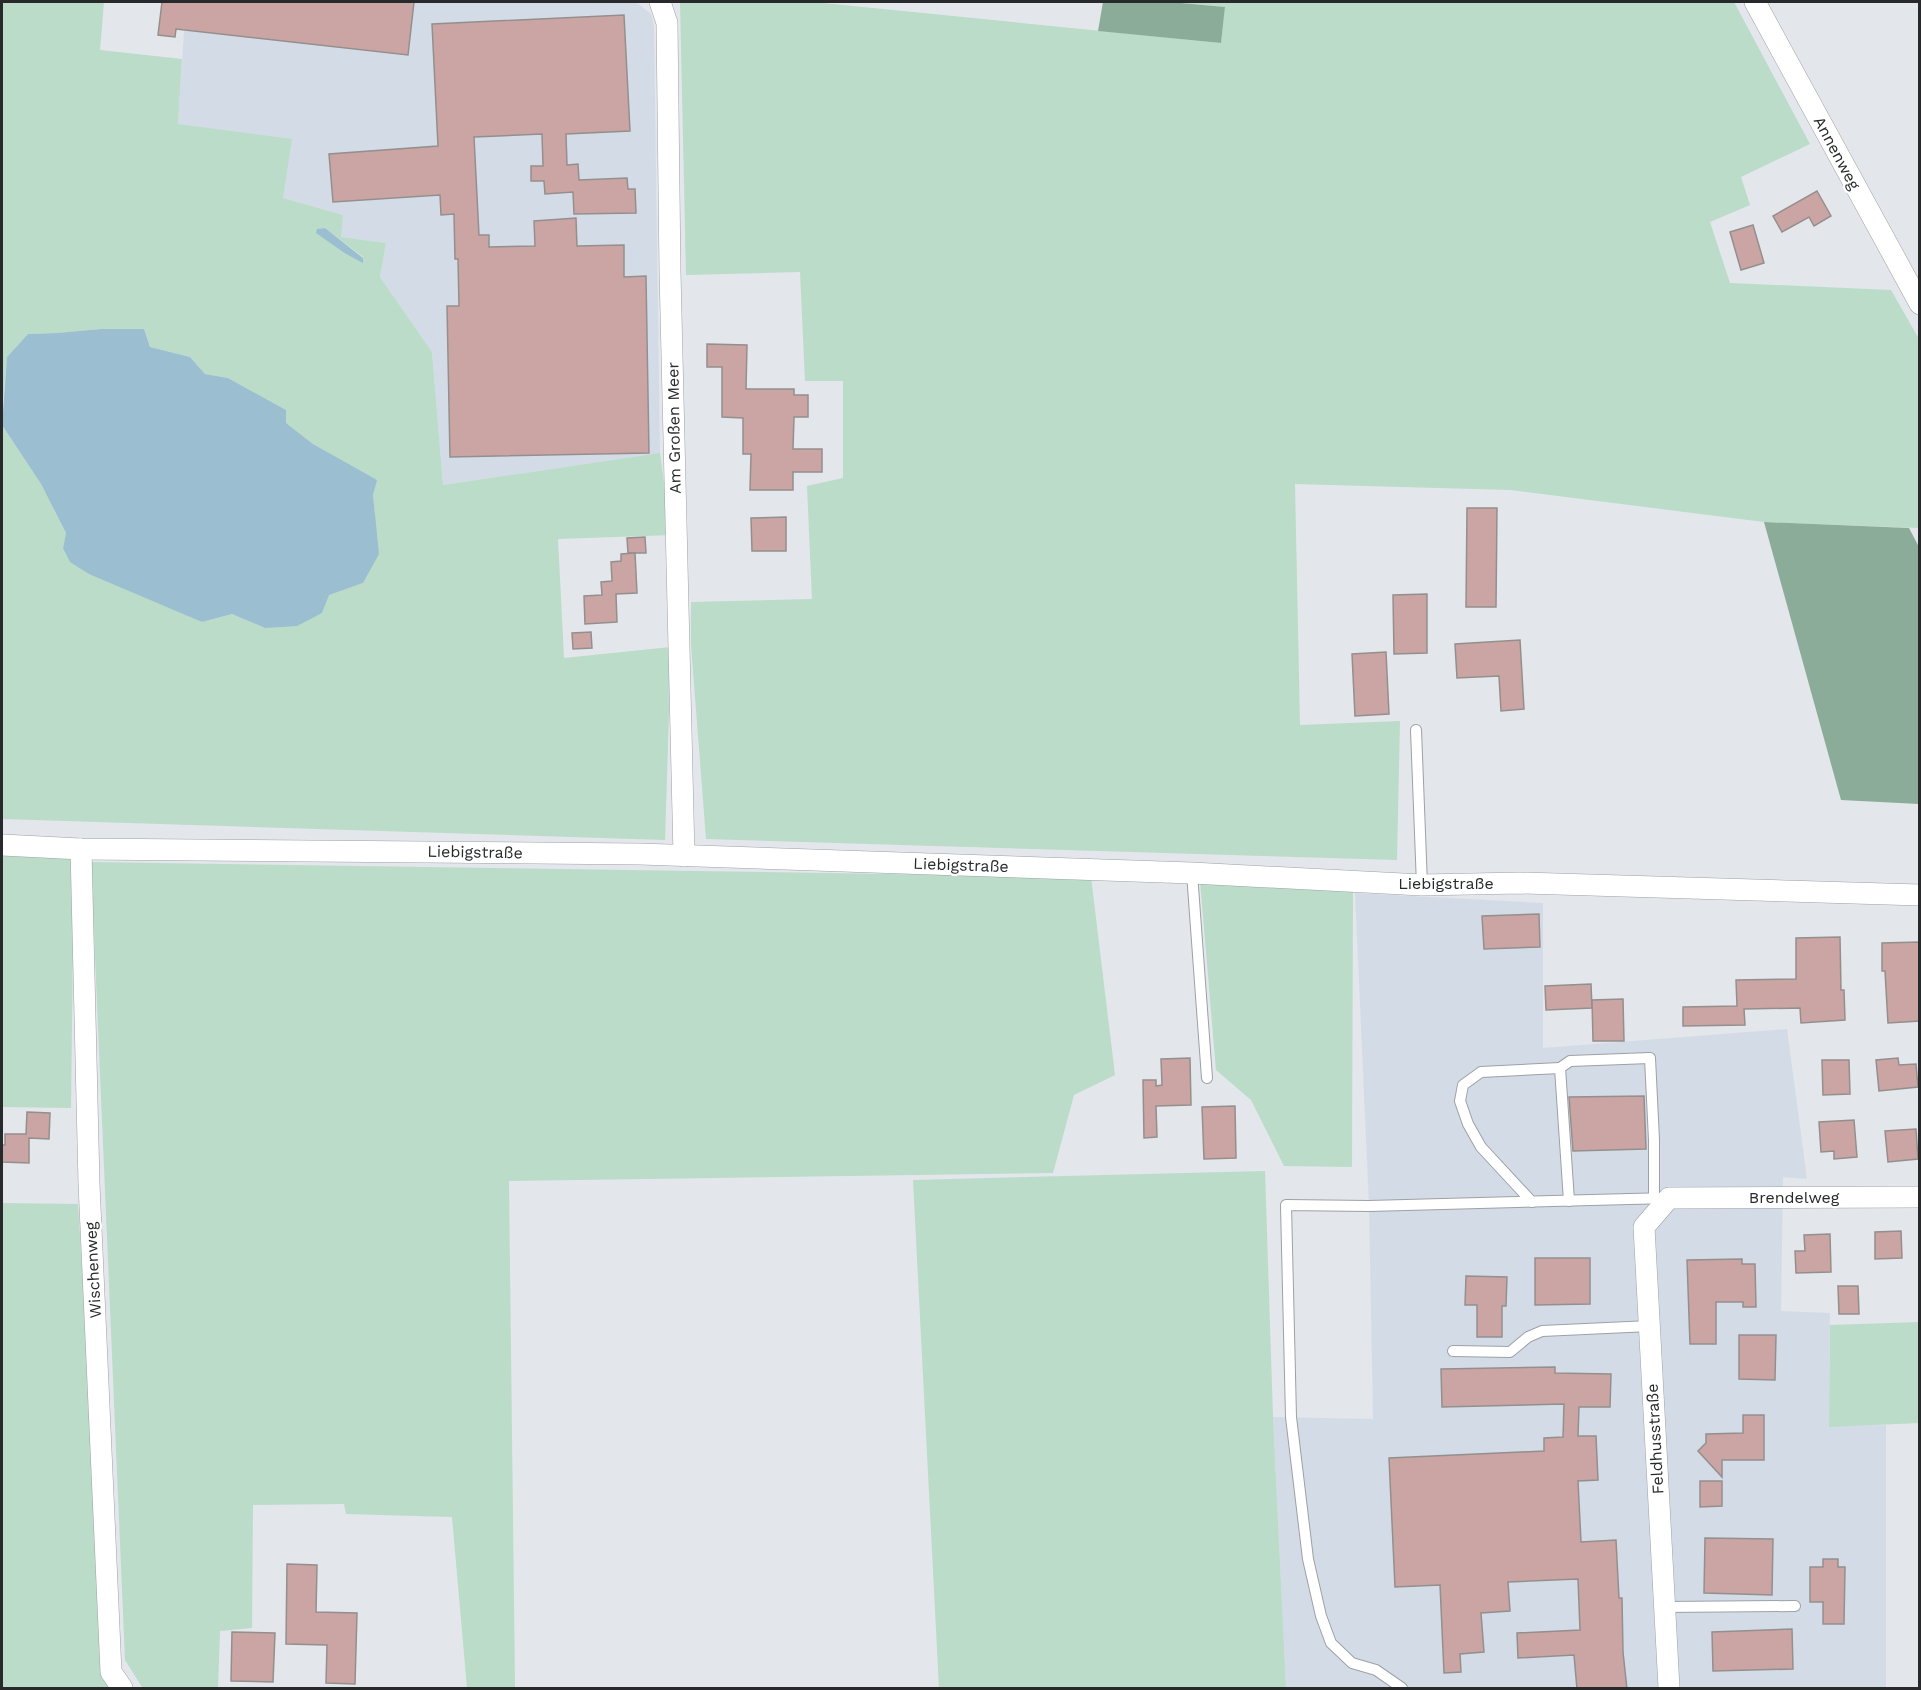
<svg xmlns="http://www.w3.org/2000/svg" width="1921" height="1690" font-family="'Work Sans',sans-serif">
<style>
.built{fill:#d3dce6}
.green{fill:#badcc8;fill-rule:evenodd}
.forest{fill:#8bac99}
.water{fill:#9bbed0}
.building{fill:#cba5a3;stroke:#948f8e;stroke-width:1.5}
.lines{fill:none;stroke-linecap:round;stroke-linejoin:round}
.service-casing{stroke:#9da1a5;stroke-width:12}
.minor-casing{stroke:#9da1a5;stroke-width:22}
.service{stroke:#fff;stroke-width:10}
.minor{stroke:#fff;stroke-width:21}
.labels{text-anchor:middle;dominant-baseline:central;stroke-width:4.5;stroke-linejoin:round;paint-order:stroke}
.street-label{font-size:16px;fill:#27292a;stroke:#fff}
</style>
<rect width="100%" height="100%" fill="#e3e6eb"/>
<g class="built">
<path d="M186,2h450l15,12 3,12 6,427 -217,32 -11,-133 -52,-75 6,-34 -46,-6 3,-22 -60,-17 -105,-74z"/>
<path d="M1355,893l188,10v145l244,-19 20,150 -24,-2 -2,134 49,2 -1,113 57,-1v263h-600l-13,-271 100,2 -4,-213z"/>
</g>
<g class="green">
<path d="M2,2h102l-4,48 82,9 -4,65 114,15 -9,59 60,17 -2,22 45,6 -6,34 52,75 11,133 217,-32 11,82 -113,4 6,119 107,-11 -6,193 -663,-21v-394l39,59 25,49 -3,15 139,74 30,-8 33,14 57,-15 6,-18 35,-12 12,-66 -2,-22 3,-15 -63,-36 -27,-21v-13l-58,-32 -23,-4 -15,-17 -40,-10 -6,-18h-43l-44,4 -29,1 -21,23 -5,57zM325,228l38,29v5l-17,-8 -29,-25z"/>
<path d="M680,2h133l408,41 4,-36 -55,-5h564l76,142 -69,33 9,28 -40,17 20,61 161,7 28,49v189l-155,-6 -253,-32 -216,-6 5,241 100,-4 -3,139 -691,-21 -15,-194v-43l121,-3 -5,-113 36,-8v-97h-38l-5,-109 -114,3z"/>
<path d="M2,851l72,4 -3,253 -69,-1z"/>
<path d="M91,862l1000,15 24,198 -41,20 -21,78 -544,8 6,507h-48l-15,-171 -106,-3 -2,-10 -91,1 -1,123 -32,3 -2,56h-76l-17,-27z"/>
<path d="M1200,881l153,9 -1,277 -68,-1 -33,-66 -35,-30z"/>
<path d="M1265,1171l8,246 13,271h-347l-26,-508z"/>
<path d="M2,1203l76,1 30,475 7,9h-113z"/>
<path d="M1919,1322v101l-90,4 1,-102z"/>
</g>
<g class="forest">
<path d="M1103,2h67l55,5 -4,36 -123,-12z"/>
<path d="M1764,522l145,6 11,21 -1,255 -78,-4z"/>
</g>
<g class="water">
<path d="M325,228l38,30v5l-17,-9 -30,-21 1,-4z"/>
<path d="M101,329h43l6,18 40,10 15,17 23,4 58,32v13l27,21 64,36 -4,15 6,59 -16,29 -34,12 -7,18 -25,13 -32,2 -33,-14 -30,8 -113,-48 -19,-12 -7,-14 3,-15 -25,-49 -39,-59 5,-68 21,-23 29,-1z"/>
</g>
<g class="building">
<path d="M162,2h252l-6,53 -232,-26 -1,8 -17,-2z"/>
<path d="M624,15l6,116 -64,3 1,31 11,-1 1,16 48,-2 1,11h7l1,24 -62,1 -1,-22 -28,2 -1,-13h-13v-15h12l-1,-32 -68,3 5,98h10v12l46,-1 -1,-25 42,-3 1,28 47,-1v32l22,-1 3,177 -199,4 -3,-151h12l-1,-47h-3l-1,-45 -13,1 -1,-20 -107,7 -4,-48 109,-8 -6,-122z"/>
<path d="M1817,191l14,25 -17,10 -5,-9 -27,15 -9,-16z"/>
<path d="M1753,225l11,38 -23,7 -11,-38z"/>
<path d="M707,344l40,1 -1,44h48v6h14v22h-14l-1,32h29v23h-29v18h-43l1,-36h-8v-36l-21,-1v-50h-15z"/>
<path d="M1467,508h30l-1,99h-30z"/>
<path d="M786,517v34h-34l-1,-33z"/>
<path d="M645,537l1,16h-18l-1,-15z"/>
<path d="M635,553l2,40 -21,1 1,28 -32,2 -1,-28 18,-1 -1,-13 11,-1 -1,-19 10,-1v-7z"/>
<path d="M1427,594v59l-33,1 -1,-59z"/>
<path d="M591,632l1,16 -19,1 -1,-16z"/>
<path d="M1520,640l4,69 -23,2 -2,-35 -42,2 -2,-34z"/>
<path d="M1386,652l3,62 -34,2 -3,-62z"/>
<path d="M1539,914l1,33 -56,2 -2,-33z"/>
<path d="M1840,937l1,53h3l1,30 -44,3 -1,-15 -56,1 1,16 -62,1v-19l54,-1 -1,-26 60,-1v-41z"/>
<path d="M1920,942v79l-32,2 -3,-52h-3v-28z"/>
<path d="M1591,984l1,24 -46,2 -1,-24z"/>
<path d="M1623,999l1,42h-31l-1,-41z"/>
<path d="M1190,1058l1,47 -35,1 1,31 -13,1 -1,-58h13v6l6,-1 -1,-26z"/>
<path d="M1898,1058l1,7 17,-1 2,23 -39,4 -3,-31z"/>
<path d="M1822,1060h27l1,34 -27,1z"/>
<path d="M1644,1096l2,53 -73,2 -4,-54z"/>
<path d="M1235,1106l1,52 -32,1 -2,-52z"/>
<path d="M27,1112l23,1 -1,26 -20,-1v25l-27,-1v-17h3v-11h21z"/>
<path d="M1854,1120l3,37 -23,2v-8l-13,1 -2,-30z"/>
<path d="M1916,1129l2,30 -30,3 -3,-31z"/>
<path d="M1901,1231l1,27 -27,1v-27z"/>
<path d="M1830,1234l1,38 -35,1 -1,-22h10l-1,-16z"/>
<path d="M1535,1258h55v46l-55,1z"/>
<path d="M1742,1259v5h13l1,43h-13v-5h-27v42h-26l-3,-84z"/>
<path d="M1466,1276l41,1 -1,29h-4v31h-25v-32h-12z"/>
<path d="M1838,1286h20l1,28h-20z"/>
<path d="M1739,1335h37l-1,45 -36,-1z"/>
<path d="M1555,1367v6l56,1 -1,33h-31l-1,29h18l2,44 -20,1 3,61 35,-2 3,58h3l1,54 4,37h-50l-3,-34 -56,3 -1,-25 63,-3 -2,-51 -70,3 2,29 -29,2 3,39 -24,2 1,18 -17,1 -4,-88 -45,2 -6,-129 155,-7v-13l19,-1 1,-33 -122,3 -1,-38z"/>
<path d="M1743,1415h21v45h-42v17l-24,-26 8,-8v-9l37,-1z"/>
<path d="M1700,1481h22v25l-22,1z"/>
<path d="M1705,1538l68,1 -1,56 -68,-2z"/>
<path d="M1823,1559h15v8h7l-1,57h-21v-22h-13v-35h13z"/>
<path d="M287,1564l30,1 -1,47 41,1 -2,71 -29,-1 1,-38 -41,-1z"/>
<path d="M1792,1629l1,40 -80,2 -1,-39z"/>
<path d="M232,1632l43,1 -2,49 -42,-1z"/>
</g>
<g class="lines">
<g class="service-casing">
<g id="service">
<path d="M1416,730l6,155"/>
<path d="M1192,873l15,205"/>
<path d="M1569,1201l-9,-133 10,-7 80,-3 4,82v58"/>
<path d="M1532,1202l-51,-55 -13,-23 -8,-23 3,-16 18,-13 79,-4"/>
<path d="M1453,1351l57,1 18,-15 14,-6 108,-5"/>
<path d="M1664,1607l131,-1"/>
<path d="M1402,1688l-26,-18 -24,-7 -21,-20 -10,-27 -13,-57 -17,-142 -5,-212 83,1 300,-8"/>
</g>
</g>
<g class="minor-casing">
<g id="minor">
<path d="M660,2l7,21 3,249 14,584"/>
<path d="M1755,2l165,302"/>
<path d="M2,845l79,4 559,5 552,19 230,12 98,-2 400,12"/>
<path d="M81,849l8,335 22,488 11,16"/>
<path d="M1669,1688l-25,-461 25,-29 251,-1"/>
</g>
</g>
<use href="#service" class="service"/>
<use href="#minor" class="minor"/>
</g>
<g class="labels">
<g class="street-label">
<text transform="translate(1837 153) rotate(62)">Annenweg</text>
<text transform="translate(674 428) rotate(-91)">Am Großen Meer</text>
<text transform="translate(475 852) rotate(1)">Liebigstraße</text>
<text transform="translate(961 865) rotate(2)">Liebigstraße</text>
<text x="1446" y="883">Liebigstraße</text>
<text x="1794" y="1197">Brendelweg</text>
<text transform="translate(93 1270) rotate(-93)">Wischenweg</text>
<text transform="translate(1655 1439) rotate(-93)">Feldhusstraße</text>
</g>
</g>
<rect width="1921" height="1690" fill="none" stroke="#27292a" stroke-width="6"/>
</svg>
